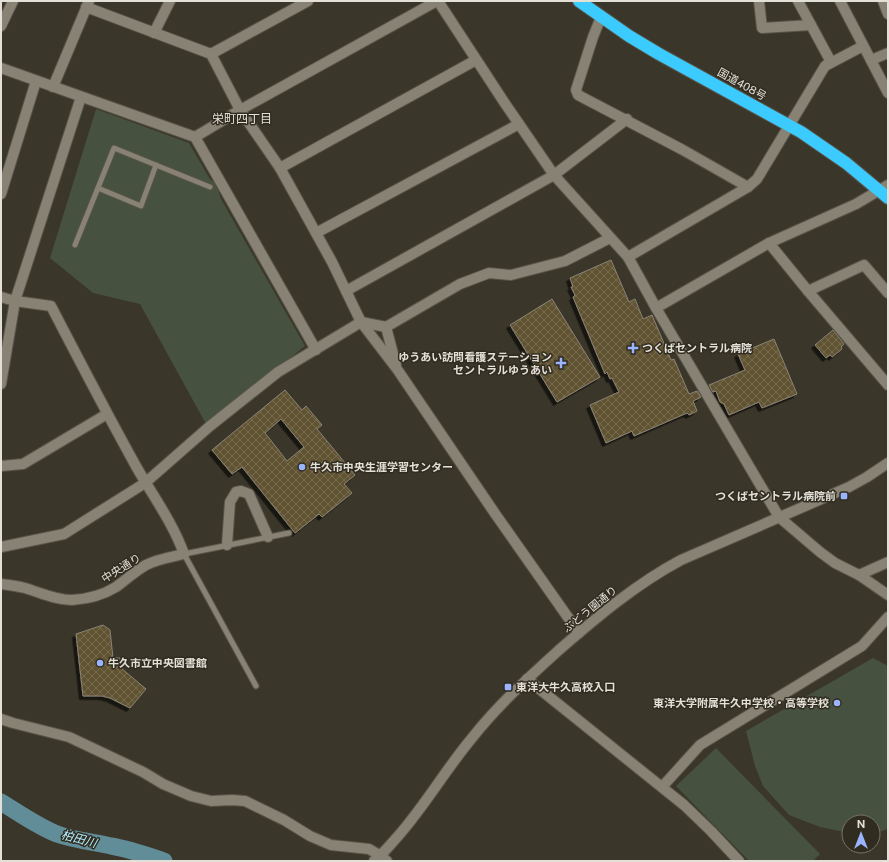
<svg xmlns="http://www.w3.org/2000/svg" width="889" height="862" font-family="'Public Sans','Noto Sans JP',sans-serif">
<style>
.garden{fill:#46513f}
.water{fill:#618d99}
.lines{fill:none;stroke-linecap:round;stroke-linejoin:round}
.river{stroke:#618d99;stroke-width:17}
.building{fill:url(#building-cross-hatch);stroke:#8a8476;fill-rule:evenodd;filter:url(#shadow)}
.lane-casing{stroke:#585449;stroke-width:7}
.street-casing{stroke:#585449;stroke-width:12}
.secondary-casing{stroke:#585449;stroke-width:12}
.highway-casing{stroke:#585449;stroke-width:14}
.lane{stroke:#888274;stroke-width:5}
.street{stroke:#888274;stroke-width:10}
.secondary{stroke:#888274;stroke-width:10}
.highway{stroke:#3bcbfe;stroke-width:12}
.poi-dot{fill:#9ab5fd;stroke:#312c20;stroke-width:1.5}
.labels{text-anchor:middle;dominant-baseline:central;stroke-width:3;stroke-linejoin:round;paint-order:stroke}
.street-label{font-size:11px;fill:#e3e0d8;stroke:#312c20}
.poi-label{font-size:11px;font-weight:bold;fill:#e3e0d8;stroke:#312c20;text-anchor:start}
.neighbourhood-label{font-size:12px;fill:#e3e0d8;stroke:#312c20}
.water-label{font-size:12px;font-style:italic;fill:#b2efff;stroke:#312c20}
</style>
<defs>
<pattern id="building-cross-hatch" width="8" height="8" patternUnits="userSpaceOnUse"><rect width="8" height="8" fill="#605232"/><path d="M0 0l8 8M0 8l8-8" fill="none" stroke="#776b4f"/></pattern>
<filter id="shadow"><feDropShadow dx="-3.5" dy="3.5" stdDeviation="0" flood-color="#0009"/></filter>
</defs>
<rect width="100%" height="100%" fill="#3b362a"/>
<g class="garden">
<path d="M96,109l93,34 21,36 6,4 5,16 84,147 -99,78 -66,-120 -47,-11 -43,-35z"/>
<path d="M873,658l15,8v163l-15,5v-12h-24v11l-29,-6 -31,-12 -26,-29 -8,-20 -9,-35z"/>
<path d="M716,748l104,106 -7,7h-64l-73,-75z"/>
</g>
<path class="water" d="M111,843l35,9 27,9h-18l-45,-13z"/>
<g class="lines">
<path class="river" d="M1,802c18,11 36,24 56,32 17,6 36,8 54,12 18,3 35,9 53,15"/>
</g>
<g class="building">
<path d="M611,260l18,42 6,-3 8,20 9,-4 19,45 3,-1 15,35 8,-3 4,6 -8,4 4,10 -8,4 -2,-2 -53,23 -2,-5 -26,12 -16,-38 29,-13 -7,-14 -2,1 -3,-7 -2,2 -32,-77 2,-2 -4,-8h2l-3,-9z"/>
<path d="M552,299l48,78 -43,25 -47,-77z"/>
<path d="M833,330l11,14 -3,3 1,2 -10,8 -2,-2 -4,3 -11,-13z"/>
<path d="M774,339l23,55 -35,14 -3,-6 -30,13 -5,-11 -4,-2 -4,-11 -3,1 -4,-7 36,-15 -7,-16z"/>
<path d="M285,390l17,20 4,-4 16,19 -5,4 38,46 -11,9 8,9 -30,24 -3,-3 -24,19 -53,-66 -10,7 -20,-24zM281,419l23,28 -17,14 -22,-28z"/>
<path d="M103,625l7,5 3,28h7l1,10 25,21 -16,19 -20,-10 -8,-2h-19l-7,-62z"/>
</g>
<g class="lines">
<g class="lane-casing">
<g id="lane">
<path d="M98,188l43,18 15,-41"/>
<path d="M75,245l39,-97 96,39"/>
<path d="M256,686l-72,-132 105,-21"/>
</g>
</g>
<g class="street-casing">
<g id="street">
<path d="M438,1l66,101 50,73 74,82 28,51 123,209 41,35 15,11 24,12 29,20"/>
<path d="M759,1l3,27 49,-3"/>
<path d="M798,1l33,61"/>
<path d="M840,1l48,92"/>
<path d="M883,1l5,13"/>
<path d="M86,7l125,47 29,56 40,58 52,94 29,60 36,47 99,146 83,118"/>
<path d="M601,17l-8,20 -17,53 2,5 105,55 65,37"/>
<path d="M154,33l16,-32"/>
<path d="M211,54l97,-53"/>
<path d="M871,60l17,-7"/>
<path d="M53,87l36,-86"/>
<path d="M195,137l45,-27 197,-109"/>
<path d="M280,168l196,-108"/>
<path d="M1,194l35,-113"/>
<path d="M316,233l203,-109"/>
<path d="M769,243l39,48 80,94"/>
<path d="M628,257l120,-70 9,-8 68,-113 38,-20"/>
<path d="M346,291l208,-116 73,-56"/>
<path d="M808,291l56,-26 24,28"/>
<path d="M1,297l14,4 36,5c28,54 56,108 86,162 16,28 36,55 47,86"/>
<path d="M656,308l113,-65 87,-39 32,-19"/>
<path d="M386,327l74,-43 29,-11 22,2 54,-14 45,-23"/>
<path d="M1,384l14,-83 66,-204"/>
<path d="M1,466l22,-2 84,-50"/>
<path d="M227,545l3,-43 6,-10 5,-1 8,3 19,43"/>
<path d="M1,547l63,-13 81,-51 65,-57 68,-54 83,-50 25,5 10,38"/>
<path d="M859,575l29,-13"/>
<path d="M527,679l157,126 27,26 28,30"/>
<path d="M1,719l12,4 56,14 74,35 20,12 28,12 20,5 21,-1 13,1 39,19 26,16 21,9 38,4 12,7 6,5"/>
<path d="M662,787l38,-42 162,-99 26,-29"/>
</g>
</g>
<g class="secondary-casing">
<g id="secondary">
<path d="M1,26l12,-25"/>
<path d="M1,68l194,69 121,213"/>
<path d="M1,584c8,1 16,2 24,4 16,5 31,12 47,12 16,-1 31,-5 44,-13 10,-7 19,-16 30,-22 11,-6 25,-8 38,-11"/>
<path d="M374,861c10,-8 17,-17 25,-26 27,-31 47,-66 73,-97 26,-33 56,-60 87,-88 38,-33 77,-66 122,-90l168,-73 18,-10 21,-14"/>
</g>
</g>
<g class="highway-casing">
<path id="highway" d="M579,1l50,35 30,18 142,78 45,31 42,35"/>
</g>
<use href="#lane" class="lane"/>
<use href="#street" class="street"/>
<use href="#secondary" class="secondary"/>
<use href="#highway" class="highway"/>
</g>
<g class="poi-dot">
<path d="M631 342h4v4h4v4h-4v4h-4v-4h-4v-4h4z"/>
<path d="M559 357h4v4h4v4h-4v4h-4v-4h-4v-4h4z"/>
<circle cx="302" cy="467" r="4"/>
<rect x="840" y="492" width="8" height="8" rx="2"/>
<circle cx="100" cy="663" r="4"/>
<rect x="504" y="683" width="8" height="8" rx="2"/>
<circle cx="837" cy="703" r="4"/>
</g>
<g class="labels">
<g class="street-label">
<text transform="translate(742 84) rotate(29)">国道408号</text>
<text transform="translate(121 568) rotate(-32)">中央通り</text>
<text transform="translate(590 609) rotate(-39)">ぶどう園通り</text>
</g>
<g class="poi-label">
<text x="642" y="348">つくばセントラル病院</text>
<text x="552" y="357" text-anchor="end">ゆうあい訪問看護ステーション<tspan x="552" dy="13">セントラルゆうあい</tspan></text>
<text x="310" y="467">牛久市中央生涯学習センター</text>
<text x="836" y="496" text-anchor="end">つくばセントラル病院前</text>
<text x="108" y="663">牛久市立中央図書館</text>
<text x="516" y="687">東洋大牛久高校入口</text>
<text x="829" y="703" text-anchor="end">東洋大学附属牛久中学校・高等学校</text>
</g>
<g class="neighbourhood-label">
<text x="242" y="119">栄町四丁目</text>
</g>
<g class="water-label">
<text transform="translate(79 839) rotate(15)">柏田川</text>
</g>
</g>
<rect width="889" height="862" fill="none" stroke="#e3e0d8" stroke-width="4"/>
<g transform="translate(861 834)"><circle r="19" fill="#312c20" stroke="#78746a"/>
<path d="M0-3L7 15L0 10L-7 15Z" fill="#9ab5fd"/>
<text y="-6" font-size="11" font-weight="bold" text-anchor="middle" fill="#e3e0d8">N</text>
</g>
</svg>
